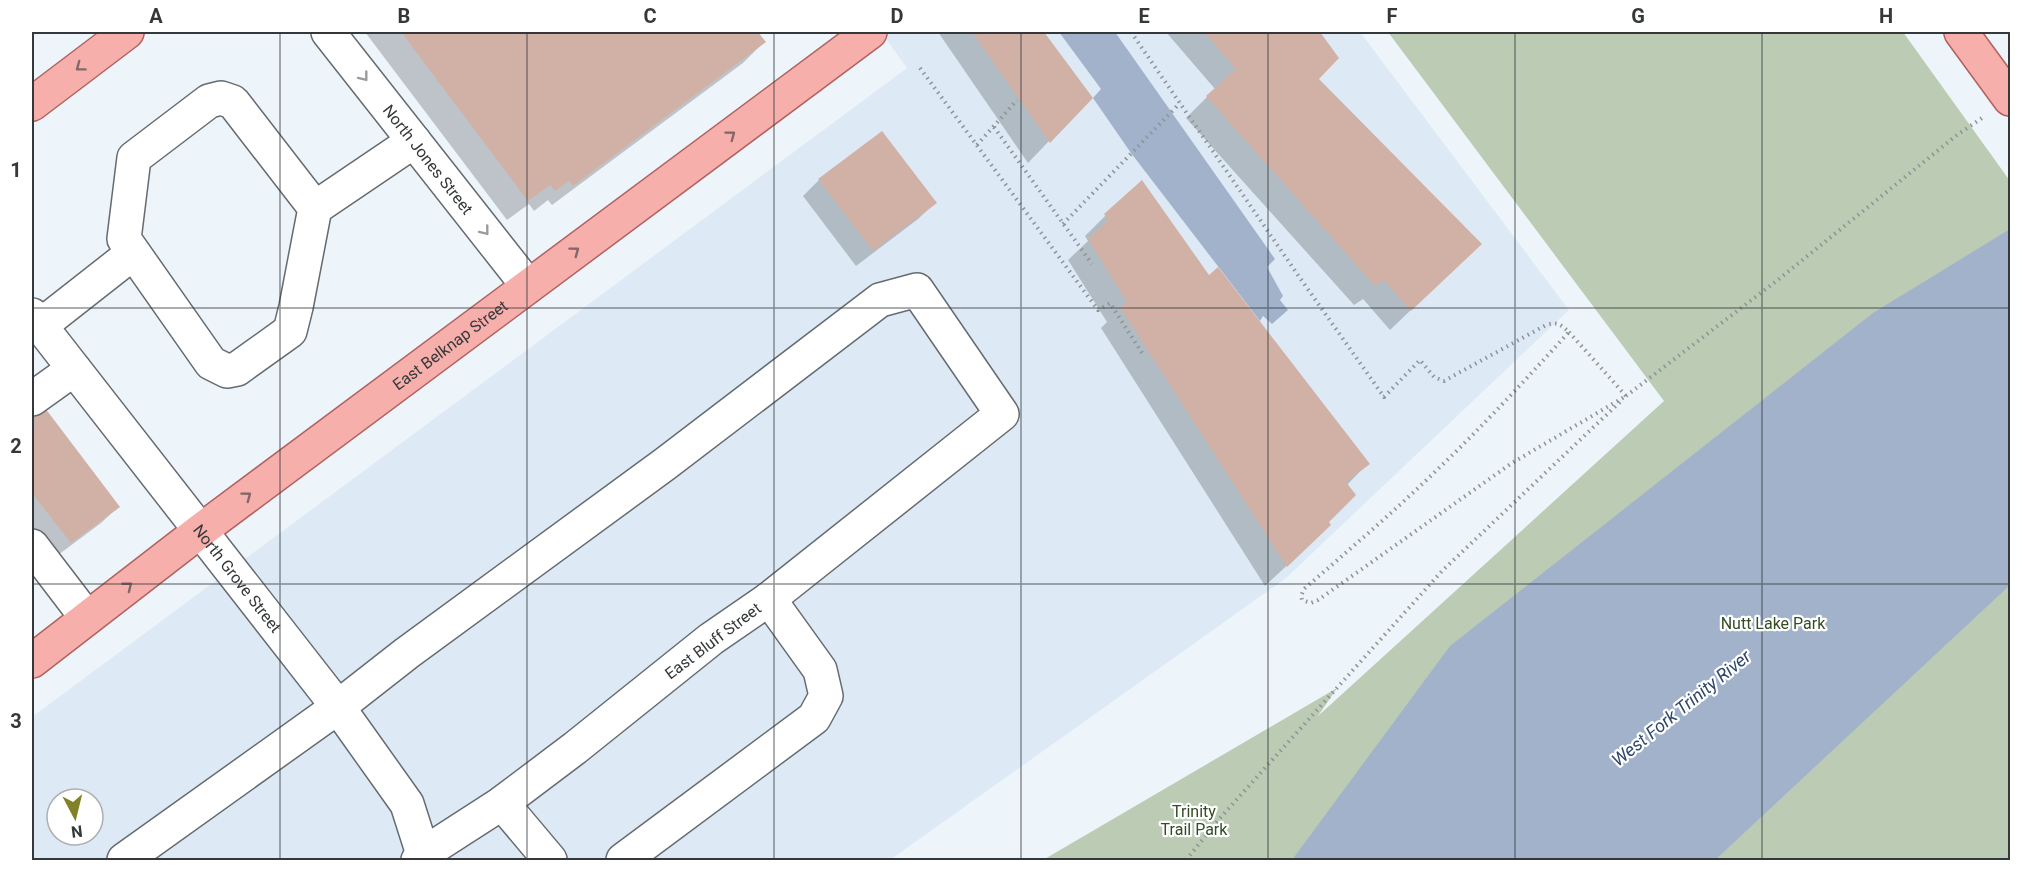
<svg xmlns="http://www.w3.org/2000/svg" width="2042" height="892" font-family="Roboto,sans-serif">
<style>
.built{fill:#ddeaf6;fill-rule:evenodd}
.green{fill:#bccbb4}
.water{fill:#a2b2cb}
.shadow{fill:#0003}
.building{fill:#d1b1a6}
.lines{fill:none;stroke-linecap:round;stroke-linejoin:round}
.minor-casing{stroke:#656b70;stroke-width:36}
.major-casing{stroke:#b06260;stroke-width:36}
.path{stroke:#8e9397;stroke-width:4;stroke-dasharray:1.5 4.5;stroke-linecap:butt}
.minor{stroke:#fff;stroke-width:33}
.major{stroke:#f7afac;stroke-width:33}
.oneway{stroke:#836868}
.oneway2{stroke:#9a9c9c}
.grid{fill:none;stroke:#35383a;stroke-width:1.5;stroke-opacity:0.55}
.labels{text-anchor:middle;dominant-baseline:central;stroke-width:4.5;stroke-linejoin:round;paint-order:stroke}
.street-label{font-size:16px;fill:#35383a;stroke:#fff}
.park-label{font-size:16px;fill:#324c24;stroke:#fff}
.water-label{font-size:18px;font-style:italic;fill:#2f476c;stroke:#fff}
.neatline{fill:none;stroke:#35383a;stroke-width:2}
.grid-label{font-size:20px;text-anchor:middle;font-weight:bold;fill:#35383a}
</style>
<rect width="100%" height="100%" fill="#edf4fa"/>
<path class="built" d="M881,32h479l209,278 -283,268 -396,282h-858v-143l875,-649zM57,799h36v36h-36z"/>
<path class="green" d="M1388,32h515l107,149v679h-967l294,-172 -19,28 346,-315z"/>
<g class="water">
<path d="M1059,32h56l160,227 -8,8 16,29 -3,4 8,10 -16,14 -9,-8 -3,5 -129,-168 -38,-55 8,-9z"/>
<path d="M2010,229v356l-295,275h-423l158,-214 423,-333z"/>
</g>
<g class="shadow">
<path d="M365,32h391l8,10 -21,21 -191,142 -4,-5 -14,11 -5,-7 -22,16z"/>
<path d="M938,32h104l49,65 -63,66z"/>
<path d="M1166,32h152l19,26 -20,21 163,165 -90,86 -27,-31 -9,6 -168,-187 29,-29z"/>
<path d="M819,180l116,23 -17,16 -62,47 -53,-70z"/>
<path d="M1106,215l103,62 159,186 -21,22 -38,60 -44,41 -164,-258 6,-6 -39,-62 20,-19 -3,-5z"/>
<path d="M45,410l73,97 -17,16 -47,35 -22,-28v-110z"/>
</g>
<g class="building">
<path d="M401,32h357l8,10 -193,144 -4,-5 -14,10 -5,-6 -22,16z"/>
<path d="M972,32h72l49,66 -43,45z"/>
<path d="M1204,32h116l19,26 -20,21 163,165 -71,67 -27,-31 -9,6 -169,-190 30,-27z"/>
<path d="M882,131l55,72 -64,48 -55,-72z"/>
<path d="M1142,180l67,95 9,-8 152,197 -24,18 10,13 -27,27 2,3 -44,42 -167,-260 7,-5 -39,-63 20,-19 -4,-6z"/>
<path d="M45,408l75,99 -49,36 -39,-50v-75z"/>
</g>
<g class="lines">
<g class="minor-casing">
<g id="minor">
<path id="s1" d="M328,32l200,254"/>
<path d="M315,208l-82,-106 -12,-4 -12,3 -75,57 -10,81 87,124 16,8 10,-2 53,-38 6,-24 19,-99 99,-67"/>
<path id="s2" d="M32,315l306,392 69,97 16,50"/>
<path d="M40,326l93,-73"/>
<path d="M32,399l42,-30"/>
<path d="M32,546l55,72"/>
<path d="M502,803l48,57"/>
<path d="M124,860l214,-153 69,-54 258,-189 215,-164 37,-10 85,124 -233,185 -58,40 -136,109 -73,55 -79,51 -5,6"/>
<path d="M623,860l191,-142 12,-22 -6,-26 -51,-71"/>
</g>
</g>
<g class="major-casing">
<g id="major">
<path d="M1961,32l49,67"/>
<path d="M32,104l95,-72"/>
<path id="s3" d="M32,661l168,-130 670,-499"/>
</g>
</g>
<g class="path">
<path d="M1131,32l169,246 84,119 36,-37 14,17 10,4 102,-56c11,-4 15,0 23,7 -42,46 -84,92 -129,135 -44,43 -90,82 -136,122l-3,7 1,4 9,3 7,-3 194,-137 114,-67"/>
<path d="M920,68l178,242 12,-7 34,53"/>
<path d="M994,127l98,137"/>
<path d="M977,145l40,-45"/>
<path d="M1063,224l117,-121"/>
<path d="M1569,332l57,64"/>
<path d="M1626,396l153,-117 178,-144 25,-17"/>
<path d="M1186,860l35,-43 221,-246 179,-170"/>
</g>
<use href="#minor" class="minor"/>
<use href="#major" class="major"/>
</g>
<defs><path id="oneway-chevron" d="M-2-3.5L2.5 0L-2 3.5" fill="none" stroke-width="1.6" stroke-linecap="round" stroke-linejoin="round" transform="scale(1.5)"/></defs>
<g class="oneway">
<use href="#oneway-chevron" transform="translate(80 67) rotate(143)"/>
<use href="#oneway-chevron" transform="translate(731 135) rotate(-37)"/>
<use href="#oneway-chevron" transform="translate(575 251) rotate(-37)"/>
<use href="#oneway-chevron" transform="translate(247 496) rotate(-37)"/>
<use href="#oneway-chevron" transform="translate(128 586) rotate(-38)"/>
</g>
<g class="oneway2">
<use href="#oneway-chevron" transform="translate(364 77) rotate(52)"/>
<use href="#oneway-chevron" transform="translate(485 231) rotate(52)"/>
</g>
<path class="grid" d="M280,32v828M527,32v828M774,32v828M1021,32v828M1268,32v828M1515,32v828M1762,32v828M32,308h1978M32,584h1978"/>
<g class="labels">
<g class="street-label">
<text stroke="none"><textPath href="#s1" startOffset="162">North Jones Street</textPath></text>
<text stroke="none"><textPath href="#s3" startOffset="524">East Belknap Street</textPath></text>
<text stroke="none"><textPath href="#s2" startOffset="334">North Grove Street</textPath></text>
<text transform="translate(713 641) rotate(-37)">East Bluff Street</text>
</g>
<g class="park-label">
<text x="1773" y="623">Nutt Lake Park</text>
<text x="1194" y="811">Trinity<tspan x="1194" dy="18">Trail Park</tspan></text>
</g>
<g class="water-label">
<text transform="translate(1681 708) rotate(-39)">West Fork Trinity River</text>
</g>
</g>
<rect width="2042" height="892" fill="none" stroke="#ffffff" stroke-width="66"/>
<g transform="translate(75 817) rotate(173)"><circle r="28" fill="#ffffff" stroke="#aeafb0" stroke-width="1.5"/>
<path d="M0-4.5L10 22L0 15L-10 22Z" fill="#848028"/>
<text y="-9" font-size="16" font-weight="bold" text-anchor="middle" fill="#35383a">N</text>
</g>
<rect x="33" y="33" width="1976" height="826" class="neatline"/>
<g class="grid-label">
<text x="156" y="23">A</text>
<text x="404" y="23">B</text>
<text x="650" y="23">C</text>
<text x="897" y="23">D</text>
<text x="1144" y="23">E</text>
<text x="1392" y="23">F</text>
<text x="1638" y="23">G</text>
<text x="1886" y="23">H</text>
<text x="16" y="177">1</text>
<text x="16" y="453">2</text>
<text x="16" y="728">3</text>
</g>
</svg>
